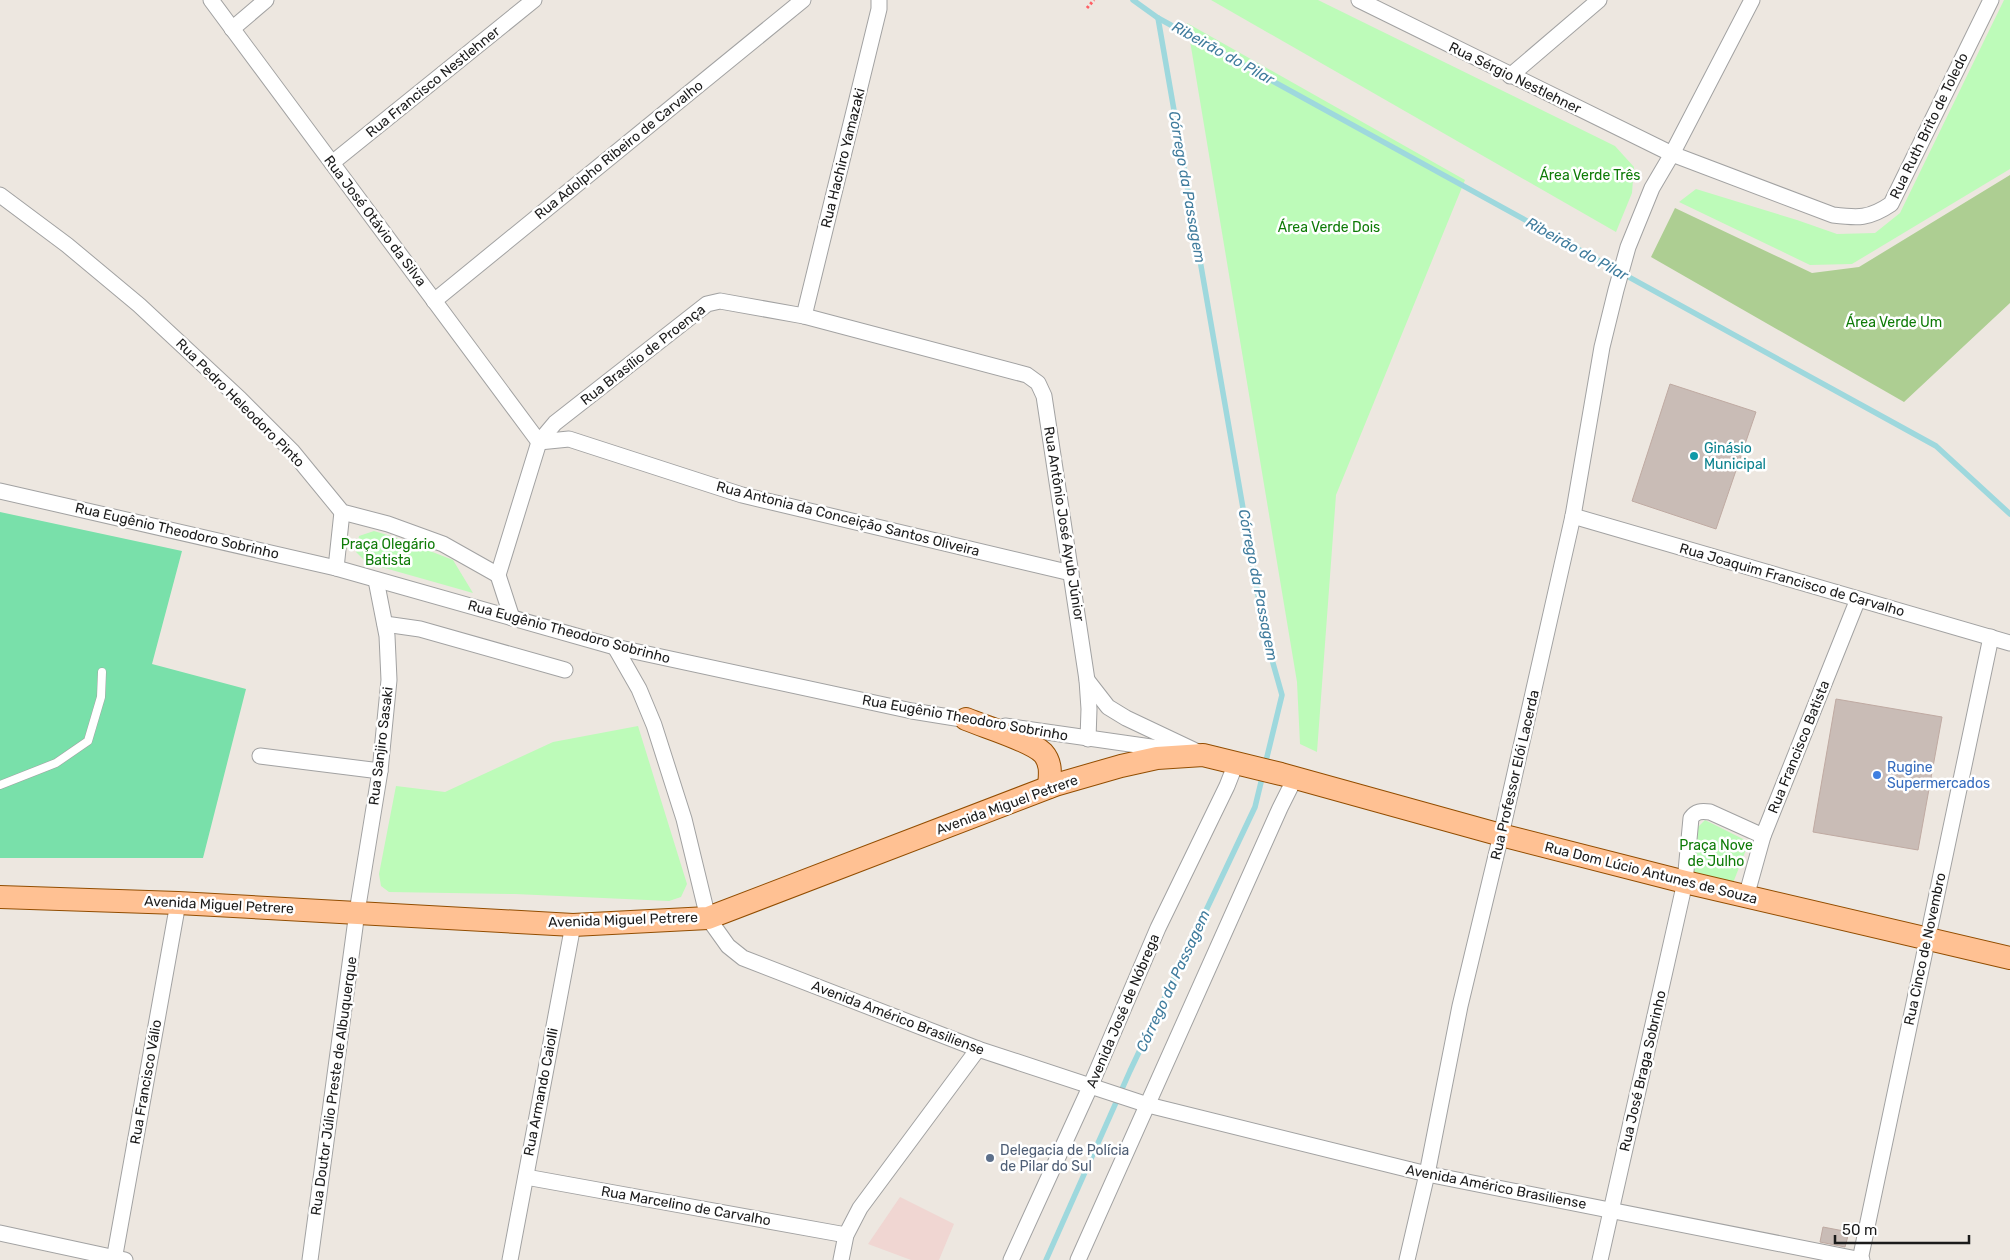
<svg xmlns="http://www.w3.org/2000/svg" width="2010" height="1260" font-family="Rubik,sans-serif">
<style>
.military{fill:#f0d6d2}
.forest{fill:#adce92}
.park{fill:#bdfbb9}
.pitch{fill:#79e0aa}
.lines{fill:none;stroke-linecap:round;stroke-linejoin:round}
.stream{stroke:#9ed8dd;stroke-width:5.5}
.building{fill:#c9bcb6;stroke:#bfaaa2}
.lane-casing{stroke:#a2a2a2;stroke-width:9}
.street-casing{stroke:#a2a2a2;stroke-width:17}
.primary-casing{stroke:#924d00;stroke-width:24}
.path{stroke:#ff5f65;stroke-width:3;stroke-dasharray:2.5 2.5;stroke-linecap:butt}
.lane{stroke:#fff;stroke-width:8}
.street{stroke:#fff;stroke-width:15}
.primary{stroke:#ffc193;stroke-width:22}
.culture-dot{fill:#0f9aa8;stroke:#fff;stroke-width:2}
.shop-dot{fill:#3f7fe0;stroke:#fff;stroke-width:2}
.service-dot{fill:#5c6f8a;stroke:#fff;stroke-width:2}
.labels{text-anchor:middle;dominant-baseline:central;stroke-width:5;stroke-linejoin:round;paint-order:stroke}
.street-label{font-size:14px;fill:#1b1b1b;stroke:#fff}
.park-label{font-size:14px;fill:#0e7b07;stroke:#fff}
.culture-label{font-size:14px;fill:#0d838f;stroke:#fff;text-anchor:start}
.shop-label{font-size:14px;fill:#366cbe;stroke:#fff;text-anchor:start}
.service-label{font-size:14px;fill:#4e5e75;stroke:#fff;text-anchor:start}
.water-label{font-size:15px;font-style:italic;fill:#407c9d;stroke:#fff}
</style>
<rect width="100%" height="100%" fill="#ede7e0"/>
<path class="military" d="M900,1197l54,27 -15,36h-28l-43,-16z"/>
<path class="forest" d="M2010,175v128l-106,99 -253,-145 24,-49 137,65 47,-6z"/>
<g class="park">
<path d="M1211,0h107l297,146 19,21 -2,26 -16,39z"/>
<path d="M2004,0h6v169l-158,95 -42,1 -131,-63 17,-13 101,31 40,14 38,-1 25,-20z"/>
<path d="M1187,23l278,157 -129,315 -19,257 -17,-8 -3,-62z"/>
<path d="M374,531l20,6 59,23 20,33 -106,-30 -11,-11 3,-16z"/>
<path d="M638,726l49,158 -6,13 -12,4 -154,-7 -126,-2 -8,-6 -2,-12 17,-88 49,6 108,-50z"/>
<path d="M1705,820l44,22 -16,41 -46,-11 10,-44z"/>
</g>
<path class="pitch" d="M0,512l182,39 -30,113 94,25 -43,169h-203z"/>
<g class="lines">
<g class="stream">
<path d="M1133,0l25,18 778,428 74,68"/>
<path d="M1158,18l107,617 17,60 -17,70"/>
<path d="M1046,1260l84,-189 125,-264 8,-33"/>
</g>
</g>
<g class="building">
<path d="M1670,384l86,28 -40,117 -84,-28z"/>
<path d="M1836,699l106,18 -24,133 -105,-18z"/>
<path d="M1823,1227l26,5 -4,15 -25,-5z"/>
</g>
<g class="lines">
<g class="lane-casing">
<path id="lane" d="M0,785l56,-22 32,-22 13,-44 1,-25"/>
</g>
<g class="street-casing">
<g id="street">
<path d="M211,0l328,442 30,-3 173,56 329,78"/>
<path d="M1359,0l313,154 161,61c25,3 36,4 58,-11l100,-204"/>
<path d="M232,29l34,-29"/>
<path d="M1510,76l89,-76"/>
<path d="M332,163l202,-163"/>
<path d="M0,195l67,50 72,60 101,94 52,52 50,61 46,12 55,20 55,31"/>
<path d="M434,301l369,-301"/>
<path d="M804,316l75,-307v-9"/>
<path d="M0,491l336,77 279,79 297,64 62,10"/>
<path d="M1573,516l437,127"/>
<path d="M336,568l6,-56"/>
<path d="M512,618l-14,-43 41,-133 16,-19 152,-119 13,-3 84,15 223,59 11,8 6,13 43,284 2,29 -1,30"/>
<path d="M385,624l35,5 145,41"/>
<path d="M615,647l24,42 15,36 30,94 24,99 20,28 15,12 235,91 170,56 279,69 435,86"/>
<path d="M1087,680l21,27 18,11 76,36"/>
<path d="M1005,726l167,24"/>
<path d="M260,756l120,15"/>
<path d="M1746,897l17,-61 95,-237"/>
<path d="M526,1177l320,58"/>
<path d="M0,1233l125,27"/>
<path d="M114,1260l64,-357"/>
<path d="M310,1260l47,-348 23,-141 9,-91 -2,-44 -11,-56"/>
<path d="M510,1260l63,-335"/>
<path d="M841,1260l5,-25 14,-27 118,-159"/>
<path d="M1011,1260l79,-173 68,-159 69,-142 9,-23"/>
<path d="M1078,1260l202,-452 15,-30"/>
<path d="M1407,1260l20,-86 33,-168 41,-171 72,-319 29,-169 14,-57 12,-43 24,-59 20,-34 80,-154"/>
<path d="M1600,1260l85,-378 6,-64c5,-7 10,-7 19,-6l53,24"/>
<path d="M1860,1260l131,-623"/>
</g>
</g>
<g class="primary-casing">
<g id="primary">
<path d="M966,719c19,8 64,21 77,34 9,10 7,22 6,34"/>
<path d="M0,897l178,6 395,22 135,-7 347,-133 66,-19 36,-8 46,-3 78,19 220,61 184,47 325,76"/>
</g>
</g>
<path class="path" d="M1087,8l7,-8"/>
<use href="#lane" class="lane"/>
<use href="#street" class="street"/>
<use href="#primary" class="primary"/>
</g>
<circle class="culture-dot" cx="1694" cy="456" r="5"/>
<circle class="shop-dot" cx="1877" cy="775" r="5"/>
<circle class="service-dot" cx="990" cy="1158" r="5"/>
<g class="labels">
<g class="street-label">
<text transform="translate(1515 78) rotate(26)">Rua Sérgio Nestlehner</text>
<text transform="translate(433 82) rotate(-39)">Rua Francisco Nestlehner</text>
<text transform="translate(1929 126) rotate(-64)">Rua Ruth Brito de Toledo</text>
<text transform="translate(619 150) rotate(-39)">Rua Adolpho Ribeiro de Carvalho</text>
<text transform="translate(843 158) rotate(-76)">Rua Hachiro Yamazaki</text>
<text transform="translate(375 221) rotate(53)">Rua José Otávio da Silva</text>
<text transform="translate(643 355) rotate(-38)">Rua Brasílio de Proença</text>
<text transform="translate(240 403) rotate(45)">Rua Pedro Heleodoro Pinto</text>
<text transform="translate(848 519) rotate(14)">Rua Antonia da Conceição Santos Oliveira</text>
<text transform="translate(1064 524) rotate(81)">Rua Antônio José Ayub Júnior</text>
<text transform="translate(177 531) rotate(13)">Rua Eugênio Theodoro Sobrinho</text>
<text transform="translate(1792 580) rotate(16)">Rua Joaquim Francisco de Carvalho</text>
<text transform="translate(569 632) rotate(15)">Rua Eugênio Theodoro Sobrinho</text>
<text transform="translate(965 718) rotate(10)">Rua Eugênio Theodoro Sobrinho</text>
<text transform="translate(381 746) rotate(-83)">Rua Sanjiro Sasaki</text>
<text transform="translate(1799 747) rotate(-68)">Rua Francisco Batista</text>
<text transform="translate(1515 775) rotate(-77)">Rua Professor Elói Lacerda</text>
<text transform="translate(1007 805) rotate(-20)">Avenida Miguel Petrere</text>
<text transform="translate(1651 873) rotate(14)">Rua Dom Lúcio Antunes de Souza</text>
<text transform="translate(219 905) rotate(3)">Avenida Miguel Petrere</text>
<text transform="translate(623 920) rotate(-2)">Avenida Miguel Petrere</text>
<text transform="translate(1925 949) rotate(-78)">Rua Cinco de Novembro</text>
<text transform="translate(1123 1011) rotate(-67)">Avenida José de Nóbrega</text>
<text transform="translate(898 1018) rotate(21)">Avenida Américo Brasiliense</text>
<text transform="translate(1643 1071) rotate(-77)">Rua José Braga Sobrinho</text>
<text transform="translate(146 1082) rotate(-80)">Rua Francisco Válio</text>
<text transform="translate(334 1086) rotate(-82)">Rua Doutor Júlio Preste de Albuquerque</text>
<text transform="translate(541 1092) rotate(-79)">Rua Armando Caiolli</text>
<text transform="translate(1496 1187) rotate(11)">Avenida Américo Brasiliense</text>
<text transform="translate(686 1206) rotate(10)">Rua Marcelino de Carvalho</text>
</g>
<g class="park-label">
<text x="1590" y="175">Área Verde Três</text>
<text x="1329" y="227">Área Verde Dois</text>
<text x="1894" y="322">Área Verde Um</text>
<text x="388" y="544">Praça Olegário<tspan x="388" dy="16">Batista</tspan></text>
<text x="1716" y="845">Praça Nove<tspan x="1716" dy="16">de Julho</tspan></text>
</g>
<g class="culture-label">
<text x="1704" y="448">Ginásio<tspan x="1704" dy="16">Municipal</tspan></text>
</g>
<g class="shop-label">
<text x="1887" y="767">Rugine<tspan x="1887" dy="16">Supermercados</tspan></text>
</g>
<g class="service-label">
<text x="1000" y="1150">Delegacia de Polícia<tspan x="1000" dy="16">de Pilar do Sul</tspan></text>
</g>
<g class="water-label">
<text transform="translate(1223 53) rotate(29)">Ribeirão do Pilar</text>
<text transform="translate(1187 187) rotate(80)">Córrego da Passagem</text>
<text transform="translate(1577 249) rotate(29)">Ribeirão do Pilar</text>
<text transform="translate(1258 585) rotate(79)">Córrego da Passagem</text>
<text transform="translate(1173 981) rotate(-65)">Córrego da Passagem</text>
</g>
</g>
<path d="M1835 1235v8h134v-8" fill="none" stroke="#1b1b1b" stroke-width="2.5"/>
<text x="1842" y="1235" font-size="15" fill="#1b1b1b" stroke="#ffffff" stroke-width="4" paint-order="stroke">50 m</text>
</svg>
